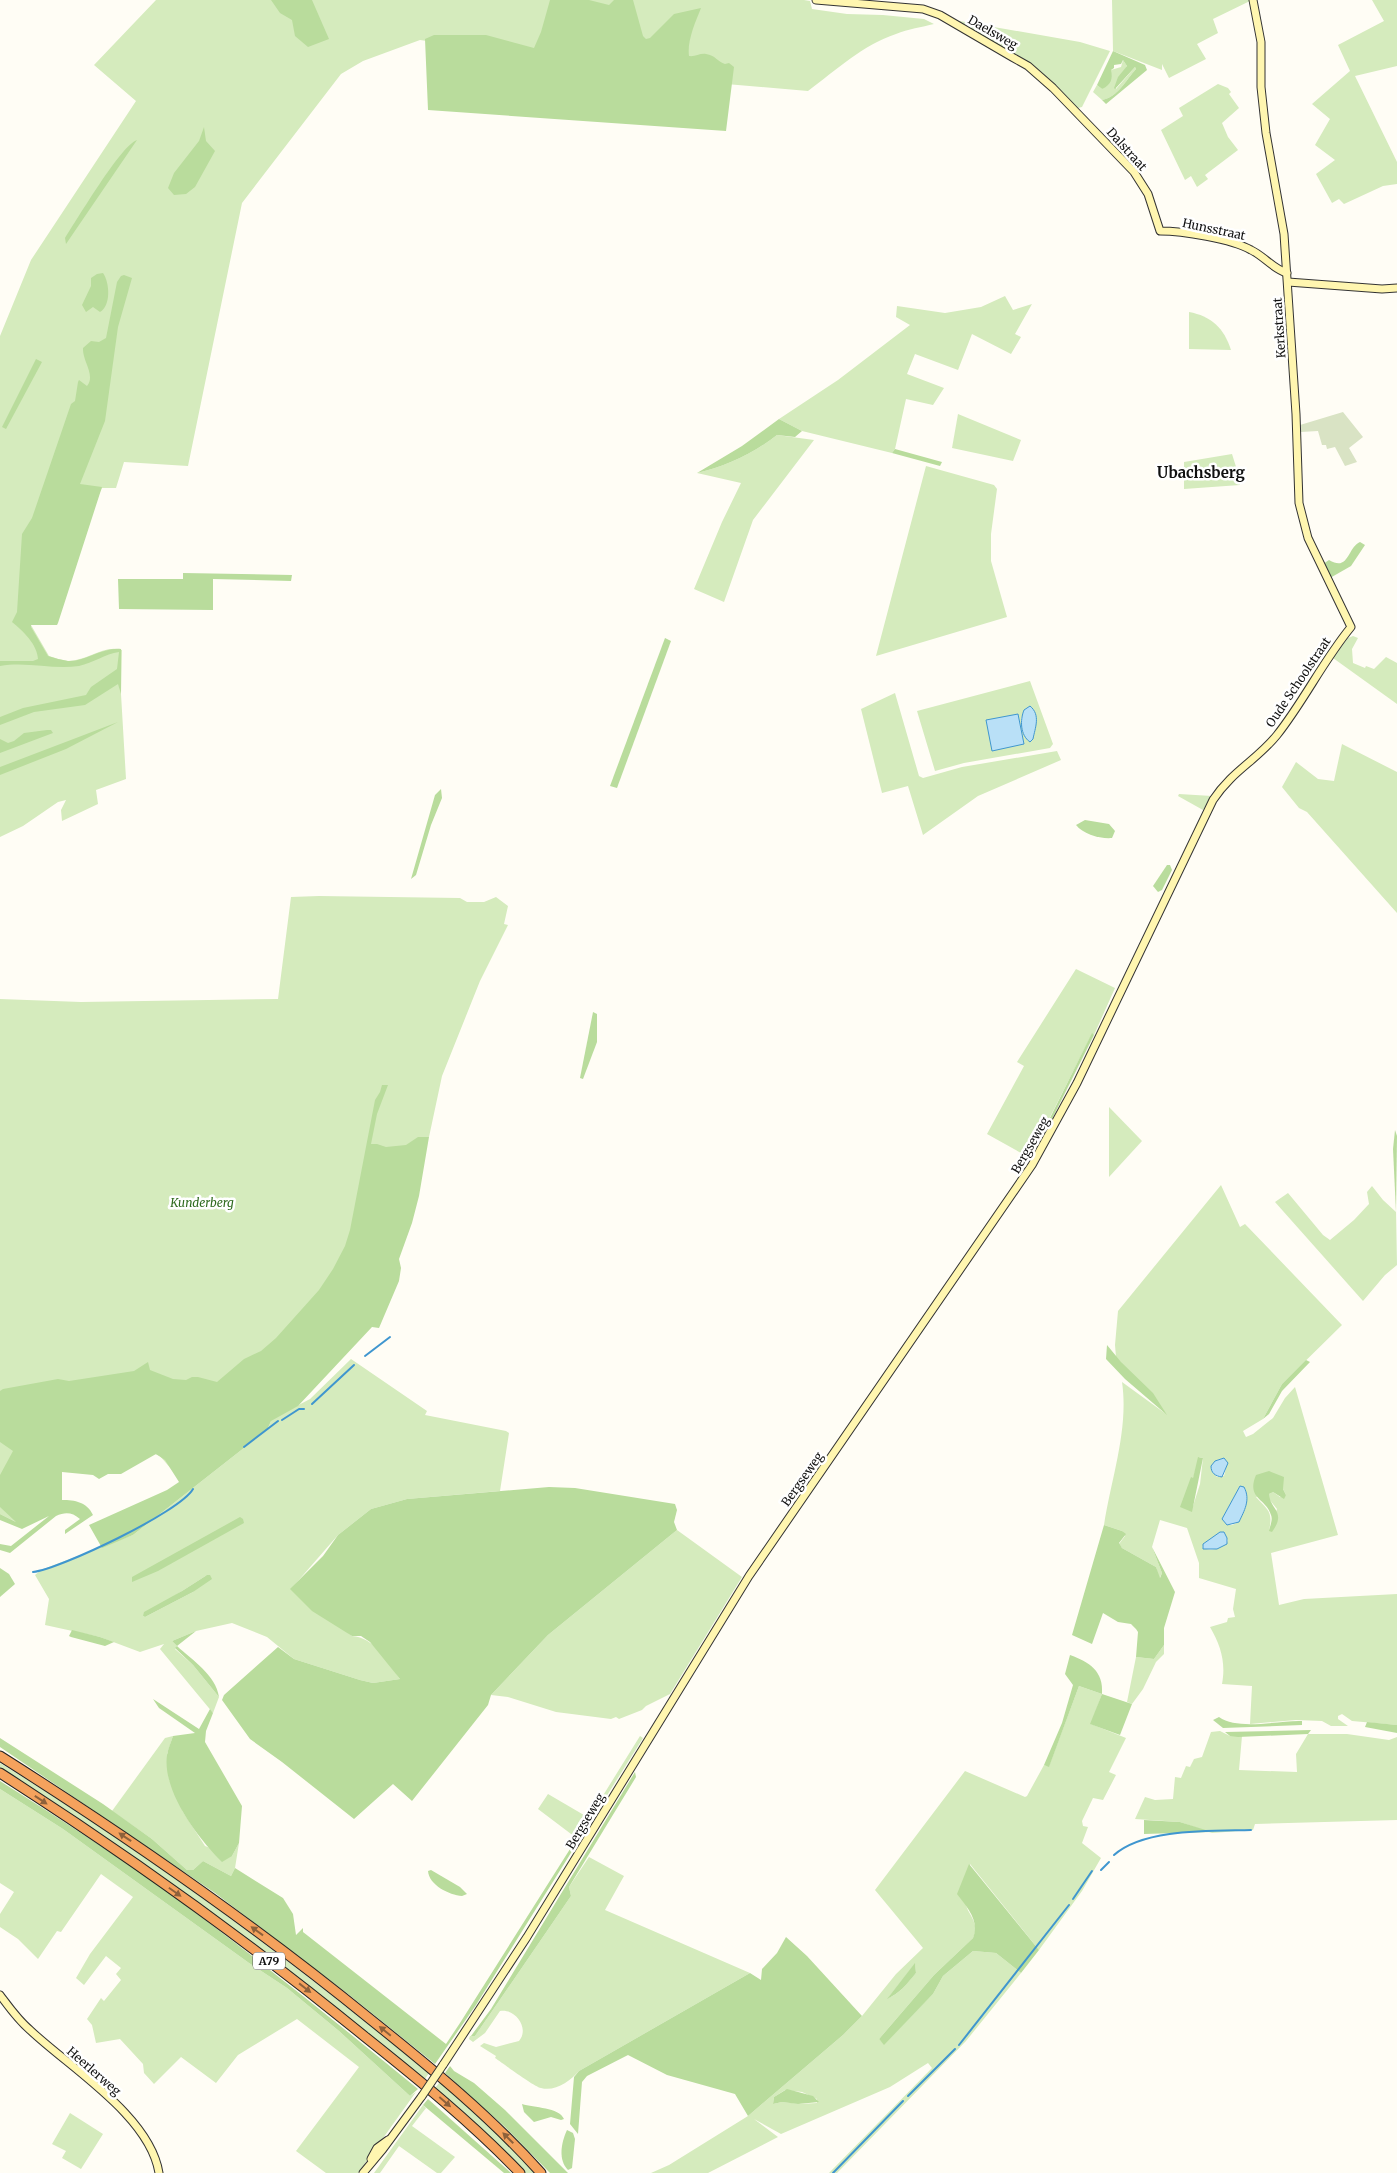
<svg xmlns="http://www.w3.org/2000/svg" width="1397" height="2173" font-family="Merriweather,serif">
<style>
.green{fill:#d5ebbd;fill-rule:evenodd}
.forest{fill:#b9dc9c}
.cemetery{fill:#d9e3c4}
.water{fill:#b9e0f7;stroke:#3f96cf}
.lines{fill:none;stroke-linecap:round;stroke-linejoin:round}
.stream{stroke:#3f96cf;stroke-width:2}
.secondary-casing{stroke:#333;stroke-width:9}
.highway-casing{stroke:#222;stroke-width:11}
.secondary{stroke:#fff6b0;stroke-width:7}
.highway{stroke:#f5a25d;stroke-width:9}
.secondary-bridge-casing{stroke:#333;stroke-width:9;stroke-linecap:butt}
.secondary-bridge{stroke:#fff6b0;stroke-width:7}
.oneway{fill:#8e613b}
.labels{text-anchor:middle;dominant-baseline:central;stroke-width:5;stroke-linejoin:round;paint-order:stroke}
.shield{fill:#fff;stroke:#585858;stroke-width:1}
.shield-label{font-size:11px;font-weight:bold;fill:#111}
.street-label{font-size:12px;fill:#111;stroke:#fff}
.park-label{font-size:12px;font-style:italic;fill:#2f6b1f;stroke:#fff}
.quarter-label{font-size:15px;font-weight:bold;fill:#111;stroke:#fff}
</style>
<rect width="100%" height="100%" fill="#fffdf5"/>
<g class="green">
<path d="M156,0h648l6,1 2,8 35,5 36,1 41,4 10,5c-12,3 -26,5 -38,10 -33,11 -60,36 -88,57l-105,-9 -283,-42 -57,21 -22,13 -99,129 -54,263 -64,-4 -8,26h-14l-71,137 18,31c6,2 13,4 19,5 19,0 36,-17 54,-11l-1,44 5,85 -30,11 2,14 -36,17 -1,-11 5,-10 -8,2 -35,24 -23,11v-501l31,-76 105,-159 -42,-36z"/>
<path d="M1112,0h140l-39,19 5,14 -21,11 9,15 -37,19 -7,-14v6l-49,-19z"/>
<path d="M1372,0h25v66l-42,10 42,86v22l-14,2 -39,18 -5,-5 -7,4 -16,-29 19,-14 -20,-15 15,-26 -18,-15 38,-33 -12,-26 46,-24z"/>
<path d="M954,20l126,22 30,9 -28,56 -4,1 -44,-41 -23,-15z"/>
<path d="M1123,60l4,6 -11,18v5l19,-22 1,2c-10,11 -18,28 -34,31l-9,-8 4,-7 5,4 9,-19 10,-3z"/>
<path d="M1218,84l10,4 3,4 -2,2 10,14 -17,15 6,14 10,13 -33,25 3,4 -11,8 -6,-11 -6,4 -24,-50 22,-14 -4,-8z"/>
<path d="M1005,296l8,14 19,-6 -17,30 6,3 -10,17 -39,-20 -14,36 -43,-16 -8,20 37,14 -11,17 -27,-6 -11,50 -3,4 -90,-22 -23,-12 59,-39 72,-55 -14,-8 1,-11 48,7 36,-6z"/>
<path d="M1189,312c22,4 35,16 42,38l-42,-1z"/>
<path d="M958,414l63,26 -8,21 -61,-13z"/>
<path d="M777,435l37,5 -61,80 -29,82 -30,-13 28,-67 19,-39 -44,-10c28,-6 57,-20 80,-38z"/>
<path d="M1232,454l6,19 -4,1 1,5 4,-1 1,7 -56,4v-27z"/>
<path d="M926,466l68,19 3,4 -6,45v27l16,56 -131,39z"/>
<path d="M1353,636l5,2 -6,11 1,14 12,5 1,-2 8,3 12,-12 11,6v41l-64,-46 15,-20z"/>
<path d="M1030,681l23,63 -3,4 -86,15 -29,8 -18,-60zM1024,710l10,1c3,9 2,17 -1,26l-10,-4 -2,-14z"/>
<path d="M895,693l24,83 4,2 39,-11 95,-16 4,9 -83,36 -55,39 -15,-49 -26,7 -21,-84z"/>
<path d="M1342,744l55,28v141l-90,-101 -8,-4 -17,-21 14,-25 22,17 16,2z"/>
<path d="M1179,794l33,2 -9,14 -25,-14z"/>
<path d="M319,896l141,2 7,4h17l12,-5 12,9 -4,18 4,1 -28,56 -38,95 -13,61h-6l-132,272 19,-10 41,-40 76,52 -2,4 81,16 3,2 -9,58 -93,8 -36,10 -33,26 -47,54 61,47c22,1 36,26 48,43l-27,4 -13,-3 -66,-21 -27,-22 -35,-14 -36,8 -24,10 5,5 -2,3 18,16 26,32 -6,16 -53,-64 4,-5 -24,8 -40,-15 -55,-12 4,-26 -14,-24 6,-5 92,-35 134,-105 4,-9 -99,49 -12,-14 -5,-2 -40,19 -19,1 -35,-3 -43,52 -18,-9v-515l81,3 197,-3 13,-102zM207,1575l-14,17 -48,25 -2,-1z"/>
<path d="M1076,969l39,19 -21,47 -2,-1 -42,83 2,2 -22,39 -43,-24 37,-68 -7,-4z"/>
<path d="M1109,1107l33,34 -33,36z"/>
<path d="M1221,1185l19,42 5,-3 97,101 -60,59 -19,35 -20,12 3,6 7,-3 20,-16 12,-20 10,-11 43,148 -67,18 8,52 25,-6 93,-5v131l-45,-4 -10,-7 -4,2v3l10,7h-17l-9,-5 -26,-1 -46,4 2,-38 -30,-2c4,-21 -1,-38 -12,-57l17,-5 1,-4 7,-1 -2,-8 3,-20 -37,-11v-15l-12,-35 -27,-8 -8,27 10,26 -3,6 -3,-12 -34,-19 -3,-4 6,-8 -3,-5 -18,-6c7,-46 25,-96 18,-143l44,32 -50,-57 -1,-12 3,-34zM1199,1457l4,1 -3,26 -7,22 -2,-28 2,1zM1224,1458l3,6 -3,12 -7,1 -5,-6 5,-11zM1240,1486l4,2c7,11 0,23 -5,34l-7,3h-5l-5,-6zM1283,1489l3,6 -6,2 -7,-5 -4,2v5l8,10 -8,22c4,-19 0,-20 -13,-34zM1224,1532l4,9c-7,7 -17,12 -26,6l7,-7z"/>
<path d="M1372,1186l11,14 13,12 1,53 -12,10 -22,26 -88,-99 13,-9 35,42 7,5 24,-20 15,-16 -2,-12z"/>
<path d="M677,1530l65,47 -72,117 -24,12 -4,4 -23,9 -3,-2 -5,2 -55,-7 -48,-15 -17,-2 57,-60z"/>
<path d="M1164,1645v9l-8,8 -13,27 -11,15 -5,-2 9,-45 18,2z"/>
<path d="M1079,1686l23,8 -11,30 35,14 -17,34 7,3 -13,25 -10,-2 -11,23 1,5 5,1 -6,16 19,15 -19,33 -43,59 -69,-86c-1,10 -6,35 -3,44 5,11 12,17 6,30l-39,37 -55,64 5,5 49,-50 10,-18 30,-25 23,2 25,20 -55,68 -129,132h-8l103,-105 -4,-5 -38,24 -109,47 -27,-15 24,18 -70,36h-57l18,-8 79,-49 95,-81 19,-19 34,-42 27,-26 -48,-58 90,-119 60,26 2,-1 17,-31 5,1zM915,1964l1,9c-9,10 -15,20 -28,25zM785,2090l17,2 15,7v4l-16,1 -19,-2 -9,2 1,-7z"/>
<path d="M1220,1731l10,5h12l-3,34 58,2 -1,-18 12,-20h39l42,6 8,-3v83l-142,4 -2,6 -41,3 -32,-11 -45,-3 10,-22 10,3 18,-1 2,-22 6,1 5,-12 4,1 4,-8 8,-2 9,-25z"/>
<path d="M173,1736l-6,18 2,25 14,33 22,34 27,10 7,-13 -4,25 -4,8 -28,-15 -10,9h-6l-35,-31 -40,-28 53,-73z"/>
<path d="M640,1736l3,2 -64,102 -41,-31 10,-15 41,24z"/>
<path d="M0,1763c147,90 281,190 415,299l14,11 -4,6 -173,-136 -113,-81 -139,-94z"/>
<path d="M0,1789l63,40 186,134 38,25 52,43 71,65 6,-4 -58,81h-32l-30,-22 63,-84 -62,-48 -59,36 -22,28 -35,-26 -27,27 -10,-11 -1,-9 -23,-25 -24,4 -4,-18 -5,-6 14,-21 3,3 17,-21 -5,-6 5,-6 -15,-12 -22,29 -8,-7 14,-24 43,-57 -32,-23 -40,58 -4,-1 -19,28 -20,-20 -18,-12v-13l14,-22 -14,-9z"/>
<path d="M589,1857l35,19 -19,34 145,63 -171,98c-9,10 -24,21 -38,17 -8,-2 -37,-24 -46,-30l1,-2 -16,-10 4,-3 12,4 23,-6c11,-13 -4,-33 -19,-30l-15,22 -12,9 -4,-3 1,-3h5l96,-140 -2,-9z"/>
<path d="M440,2082l69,63 28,28h-12l-58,-58 -32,-27z"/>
<path d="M423,2105l3,3 -14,18 43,31 -14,16h-4l-38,-27 -19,27h-6z"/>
<path d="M70,2113l33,21 -22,35 -19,-11 4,-7 -14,-7z"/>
</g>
<g class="forest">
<path d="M271,0h41l17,39 -21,8 -13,-11 -3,-16 -12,-7z"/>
<path d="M550,0h39l20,5 5,-5h19l10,36 3,3 4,-1 24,-24 27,-6c-6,15 -14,33 -12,48 6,1 11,-3 17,-2 9,1 12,8 19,10l4,-1 5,4 -8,64 -298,-21 -3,-71 9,-4h52l48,13 7,-16z"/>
<path d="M1113,51l32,14 2,5 -41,34 -4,-4c16,-3 24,-20 34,-31l-1,-2 -20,22 -1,-1 4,-11 9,-11 -4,-6 -2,4 -7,1v3l-3,2c2,9 0,15 -9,19l-5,-4z"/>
<path d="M204,127l2,14 9,10 -20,36 -9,7 -12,1 -6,-7 6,-15 25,-32z"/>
<path d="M137,140l-71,104 -1,-6c12,-18 56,-93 72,-98z"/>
<path d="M103,273c7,10 8,33 -3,39l-7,-5 -7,5 -4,-7 9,-19v-8l6,-4z"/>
<path d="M124,275l8,3 -14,49 -13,94 -25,63 22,3 -44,136 -1,2h-26v2l17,29c7,2 13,4 20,5 18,1 34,-14 53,-12v45l-3,-10 -33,21 -51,7 -34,13v-8l23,-9 63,-13 5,-8 26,-18 2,-17c-14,2 -26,11 -40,14 -26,4 -52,-5 -79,0v-5h33l5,-2c-1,-15 -15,-28 -26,-37l5,-10 5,-78 10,-16 39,-114 4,-3 3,-19 1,-2 8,6c9,-11 -5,-25 -4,-38l8,-7 8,1 7,-4 11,-56 4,-6z"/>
<path d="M36,359l6,3 -36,67 -4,-2z"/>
<path d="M779,419l23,12 -7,6 -18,-2c-23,18 -52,32 -80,38l45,-27z"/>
<path d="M895,449l47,13 -2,4 -48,-13z"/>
<path d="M1360,542l5,3 -14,21 -21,12 -7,-14 6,-4c20,12 18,-12 31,-18z"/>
<path d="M183,573l109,2 -1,6 -78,-2v31l-94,-1 -1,-30h65z"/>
<path d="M665,638l6,3 -54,147 -7,-2z"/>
<path d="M118,722l-52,27 -66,26v-8z"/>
<path d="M47,730h4l2,3 -53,20v-14l8,4 6,-2 10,-8z"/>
<path d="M441,789l1,9 -11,27 -15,50 -5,4 24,-84z"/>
<path d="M1085,820l24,4 6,7 -3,7c-12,1 -29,-4 -36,-13z"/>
<path d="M1167,865h3l2,5 -10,20 -4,2 -5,-6z"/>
<path d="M593,1012l4,2v28l-14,37 -3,-1z"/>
<path d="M1092,1033l2,2 -42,84 -2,-1z"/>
<path d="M382,1085h6l-11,29 -6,30h6l9,3 20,-2 12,-8h11l-10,59 -7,27 -13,36 2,9 -2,13 -20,47 -7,-1 -74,79 -27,15 -4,9 -134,105 -31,13 -13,-23 78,-35 12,-8 -14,-22 -9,-6 -35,20h-13l-9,5 -6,-4 -31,-3v28c13,0 25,2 31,15l-28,19v-4l15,-11c-8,-7 -15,-7 -24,-3l-46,37 -10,-3v-6l11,2 38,-30 -27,13 -22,-9v-6l16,8 -16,-15v-32l13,-24 -13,-9v-51l3,-2 55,-10 11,2 65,-10 14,-9 2,8 23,9 13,1 6,-3h6l19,5 27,-23 17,-8 15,-13 43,-48 14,-21 12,-23 5,-16 25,-130 5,-8z"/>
<path d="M1395,1130l2,6 -1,76 -3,-63z"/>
<path d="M1107,1345l14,17 32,31 14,22 -42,-36 -19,-20z"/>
<path d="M1306,1360l4,2 -28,29 -13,23 -6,5 19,-35z"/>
<path d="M1198,1457l5,1 -11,54 -12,-5 11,-30 2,1z"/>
<path d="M1269,1471l15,6 -1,12 3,6 -2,4 -11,-7 -4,2c1,16 18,17 3,38l-3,-1c1,-5 4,-11 2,-16 -5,-17 -25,-16 -15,-40z"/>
<path d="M549,1487l26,1 100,16 2,6 -3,12 3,8 -129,105 -57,60 -3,10 -76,96 -19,-17 -39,35 -72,-57 -32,-23 -28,-39 2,-5 54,-48 16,12 66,21 13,3 27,-4 -30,-37 -9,-6h-9l-40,-25 -22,-22 33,-33 15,-21 33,-26 36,-10z"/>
<path d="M240,1517l3,2 1,4 -86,48 -26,11v-5z"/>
<path d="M1104,1525l18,6 4,3 -7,9 3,5 34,19 4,11 2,-5 -10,-26 23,45 -11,36v17l-10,14 -18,-2 2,-25 -2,-3 -5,-5 -13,-2 -15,-9 -11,31 -20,-9z"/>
<path d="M0,1568l9,6 6,10 -15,13z"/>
<path d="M207,1575h3l2,4 -19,13 -48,25 -2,-1 1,-4 38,-21z"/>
<path d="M72,1630l28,7 14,5 -9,4 -34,-9 -2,-1z"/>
<path d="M196,1631l-19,15c15,14 39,29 42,51l-26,-32 -18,-17 2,-2 -5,-5z"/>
<path d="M1070,1655c19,7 34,16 32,39l30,10 -12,31 -30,-11 12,-30 -23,-8 -30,81 -5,-2 18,-42 11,-38 -8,-11z"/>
<path d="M153,1699l46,30 11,-20 3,4 -7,18 -1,11 37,64 -3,37 -7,13 -10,6c-24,-24 -60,-71 -55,-107 1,-6 4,-13 6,-19l22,-3 -36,-25z"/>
<path d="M1219,1717c20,14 60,3 83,4v4l-79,3 -10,-8z"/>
<path d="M1367,1722l30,3v8l-32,-6z"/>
<path d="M1311,1730l-3,4 -70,3 -8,-1 -5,-4z"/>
<path d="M0,1738l103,66 49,35 35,31h6l10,-9 28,15 4,-8 48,30 10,16 3,21 7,-7v4l143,112 14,-21 117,-185 2,2 -103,165 -41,59 -87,-70 -133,-101 -215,-146z"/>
<path d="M635,1772l1,5 -67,110 2,9 -96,140h-4l20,-27z"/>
<path d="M0,1781c57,36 113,72 168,111 85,63 168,130 250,197l-8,7 -71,-65 -52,-43 -38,-25 -186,-134 -63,-40z"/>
<path d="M1144,1820l36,2 32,10 -68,2z"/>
<path d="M969,1864l70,86 -18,23 -25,-20 -23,-2 -30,25 -10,18 -49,51 -5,-6 55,-64 39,-37c7,-17 -6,-31 -16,-44z"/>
<path d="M431,1870l29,17 7,7 -5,2c-13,-1 -33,-11 -34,-25z"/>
<path d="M786,1937l21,19 55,60 -19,19 -95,81 -13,-22 -68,-19 -39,-20 -41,21 -5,6 -4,52 -8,-10 4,-47 5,-6 171,-98 11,7 1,-11 15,-16z"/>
<path d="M915,1963l1,10c-9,11 -16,20 -29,26z"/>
<path d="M450,2066l4,5 20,12 31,27 63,63h-18l-45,-46 -60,-54z"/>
<path d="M787,2089l26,7 6,6 -21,2 -16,-2 -9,2 1,-7z"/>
<path d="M428,2099l83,74h-7l-81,-68z"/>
<path d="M522,2104c12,4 37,3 42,15l-3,1 -10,-3 -17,5 -10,-10z"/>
<path d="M567,2130l6,3 2,6 -3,29 -4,2c-10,-10 -7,-27 -1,-40z"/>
</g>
<path class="cemetery" d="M1343,412l20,25 -14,11 8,14 -12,4 -10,-19 -8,2 -1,-4h-4l-4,-14 -17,1 -1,-7z"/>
<g class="water">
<path d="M1030,706c11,9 5,22 3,33l-3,3c-10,-7 -10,-22 -6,-32z"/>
<path d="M1018,714l6,30 -32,7 -6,-31z"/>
<path d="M1224,1458l4,5 -6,14c-7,-1 -11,-4 -11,-11l4,-5z"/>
<path d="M1240,1486l4,1c7,13 0,24 -5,35l-12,3 -5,-6z"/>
<path d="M1220,1532h4l3,6v6l-10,5h-14v-5z"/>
</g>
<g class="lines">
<g class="stream">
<path d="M365,1356l25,-19"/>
<path d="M312,1404l42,-39"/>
<path d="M282,1420l17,-11h5"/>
<path d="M244,1447l34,-26"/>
<path d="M33,1572c27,-3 147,-60 160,-83"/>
<path d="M1114,1855c30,-27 98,-24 137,-25"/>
<path d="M1101,1870l8,-8"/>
<path d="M1073,1899l19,-28"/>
<path d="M959,2045l110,-140"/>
<path d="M908,2096l47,-47"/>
<path d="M833,2173l70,-72"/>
</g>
<g class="secondary-casing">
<g id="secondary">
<path d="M816,0l107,9 17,6 72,42 16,9 25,22 81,84 14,22 12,37c22,0 72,8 91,19 13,6 22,19 36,23"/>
<path d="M1288,282l94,7 15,-1"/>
<path d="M0,1995c9,12 18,25 30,35 40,38 120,86 129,143"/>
<path d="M443,2065l84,-128 222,-361 283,-411 45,-82 136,-283c19,-29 44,-40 64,-65 27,-34 46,-74 74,-108l-43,-89 -9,-35 -3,-89 -12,-180 -18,-101 -5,-46v-45l-8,-42"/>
<path d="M371,2159l6,-11 11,-8"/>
<path d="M363,2173l20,-24 39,-53"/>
</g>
</g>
<g class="highway-casing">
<g id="highway">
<path d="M0,1756c128,81 252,167 370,263 60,48 120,97 171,154"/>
<path d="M0,1773c126,81 248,168 364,263 54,43 108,87 156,137"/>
</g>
</g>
<use href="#secondary" class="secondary"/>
<use href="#highway" class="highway"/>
<g class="secondary-bridge-casing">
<path id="secondary-bridge" d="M422,2096l21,-31"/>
</g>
<use href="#secondary-bridge" class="secondary-bridge"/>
</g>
<defs><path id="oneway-solid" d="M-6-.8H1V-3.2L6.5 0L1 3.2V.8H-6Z" transform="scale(1.25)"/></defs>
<g class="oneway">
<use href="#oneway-solid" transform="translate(41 1800) rotate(34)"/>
<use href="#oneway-solid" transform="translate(125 1837) rotate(-146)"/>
<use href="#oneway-solid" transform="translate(175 1892) rotate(35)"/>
<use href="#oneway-solid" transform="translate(257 1931) rotate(-144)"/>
<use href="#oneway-solid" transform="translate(305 1988) rotate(38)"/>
<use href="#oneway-solid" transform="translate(385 2031) rotate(-141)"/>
<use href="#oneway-solid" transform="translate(445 2102) rotate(41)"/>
<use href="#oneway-solid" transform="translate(508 2138) rotate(-135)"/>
</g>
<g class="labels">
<rect class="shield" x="253" y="1952.5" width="32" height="17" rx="4"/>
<g class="shield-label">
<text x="269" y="1961">A79</text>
</g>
<g class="street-label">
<text transform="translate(993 32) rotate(30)">Daelsweg</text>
<text transform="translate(1127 149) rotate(48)">Dalstraat</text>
<text transform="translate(1214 229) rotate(12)">Hunsstraat</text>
<text transform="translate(1279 328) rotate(-94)">Kerkstraat</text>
<text transform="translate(1298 682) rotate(-56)">Oude Schoolstraat</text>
<text transform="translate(1030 1145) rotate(-60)">Bergseweg</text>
<text transform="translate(802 1479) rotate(-55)">Bergseweg</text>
<text transform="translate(585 1821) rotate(-59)">Bergseweg</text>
<text transform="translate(94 2071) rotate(41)">Heerlerweg</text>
</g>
<g class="park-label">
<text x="202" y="1202">Kunderberg</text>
</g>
<g class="quarter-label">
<text x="1201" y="472">Ubachsberg</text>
</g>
</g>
</svg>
